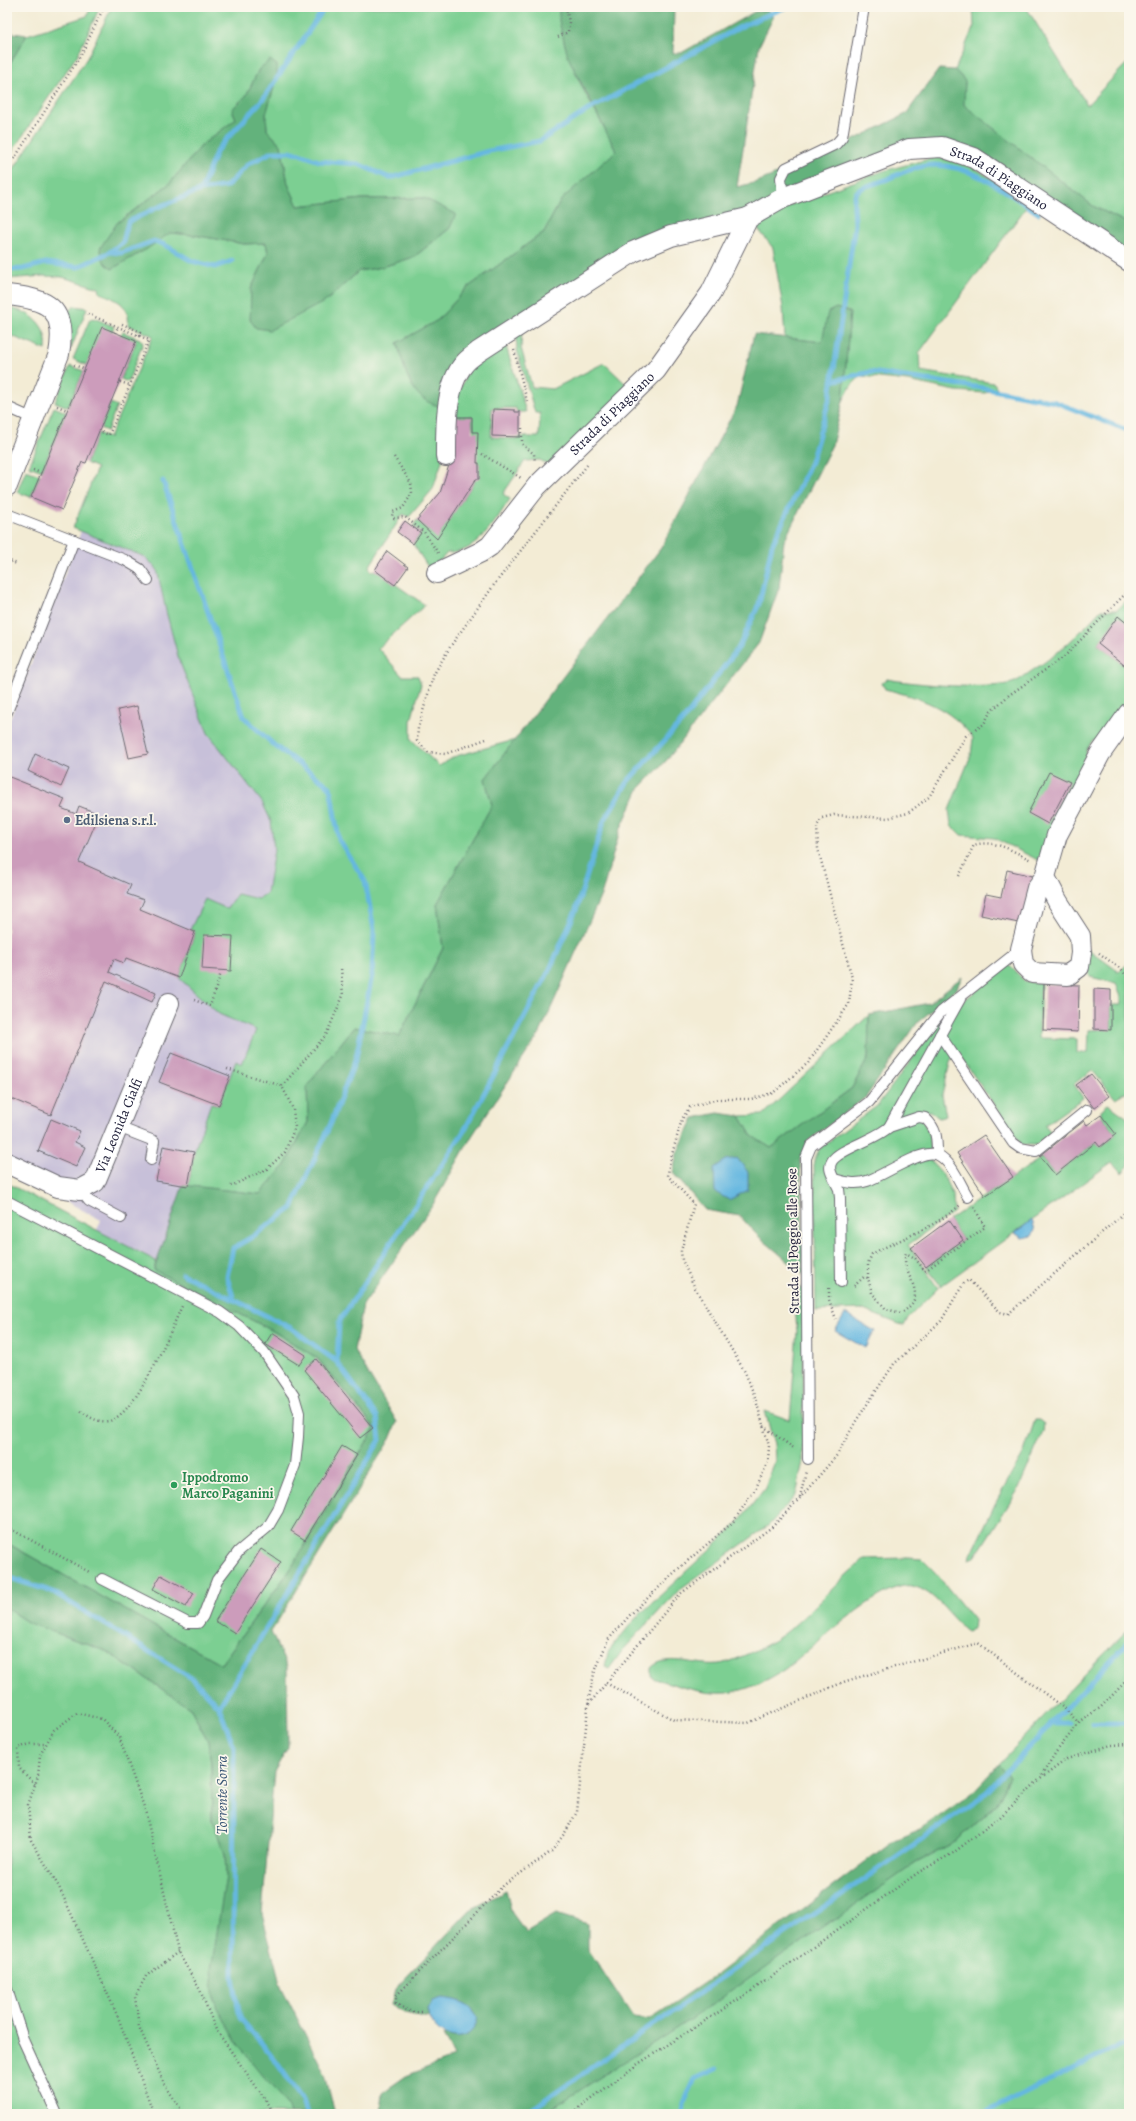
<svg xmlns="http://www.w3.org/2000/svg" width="1136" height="2121" font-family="Alegreya,serif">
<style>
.industrial{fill:#c7c0d9}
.green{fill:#7bcf92;stroke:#4e7866;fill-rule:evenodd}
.forest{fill:#64b27c;stroke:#436a5c}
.water{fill:#65b7e0;stroke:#446c8e}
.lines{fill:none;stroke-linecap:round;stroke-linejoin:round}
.stream{stroke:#65b7e0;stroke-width:5}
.building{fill:#cc9cbb}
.lane-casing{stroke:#6b6971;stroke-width:12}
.street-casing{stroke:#6b6971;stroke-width:22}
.path{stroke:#6b6971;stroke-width:2.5;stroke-dasharray:1 3;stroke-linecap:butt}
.lane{stroke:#fff;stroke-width:10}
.street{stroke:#fff;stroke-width:20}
.service-dot{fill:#5c6f8a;stroke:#fbf7ec;stroke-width:1.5}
.leisure-dot{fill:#2e9e5b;stroke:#fbf7ec;stroke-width:1.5}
.labels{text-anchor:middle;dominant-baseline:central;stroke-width:3.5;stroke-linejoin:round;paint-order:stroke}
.street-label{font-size:14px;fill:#22223b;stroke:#fbf7ec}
.service-label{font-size:14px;font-weight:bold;fill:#4e5e75;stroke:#fbf7ec;text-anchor:start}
.leisure-label{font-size:14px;font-weight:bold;fill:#27864d;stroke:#fbf7ec;text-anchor:start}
.water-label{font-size:15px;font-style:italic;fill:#395675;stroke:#fbf7ec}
</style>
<rect width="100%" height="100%" fill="#fbf7ec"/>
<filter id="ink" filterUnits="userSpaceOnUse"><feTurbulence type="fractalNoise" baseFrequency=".025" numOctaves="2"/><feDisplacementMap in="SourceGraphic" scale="8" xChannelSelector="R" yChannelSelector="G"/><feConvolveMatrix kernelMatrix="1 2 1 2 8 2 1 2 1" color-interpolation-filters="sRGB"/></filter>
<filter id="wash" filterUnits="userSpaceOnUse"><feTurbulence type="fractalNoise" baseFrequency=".012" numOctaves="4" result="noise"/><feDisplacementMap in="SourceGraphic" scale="16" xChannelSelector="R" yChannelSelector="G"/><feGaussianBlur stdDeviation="0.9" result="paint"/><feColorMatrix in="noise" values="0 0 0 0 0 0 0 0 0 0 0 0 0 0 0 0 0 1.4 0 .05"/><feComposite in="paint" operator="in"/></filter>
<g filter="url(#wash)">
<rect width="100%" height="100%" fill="#f3ecd5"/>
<path class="industrial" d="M81,531l64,26 12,12 9,42 13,49 83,142 9,19 3,29 -7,43 -9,6 -21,-5 19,136 -95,233 -64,-33 4,-10 -94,-50v-443z"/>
<g class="green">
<path d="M91,7h9l-22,47 -71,105v-91l20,-33 60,-19z"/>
<path d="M112,7h447c1,52 34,98 58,144l-56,49 -17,32 -77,56 -29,32 -41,23 46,64 -1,54 -9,28 -24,28 -6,-3 -34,53 3,5 3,-2 50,35 -47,43 24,28h16l3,8 -10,37v18l28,27 17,-10 59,-16 -30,39 7,26 -55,99 6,44 -44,88 -45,-9 -47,59 1,36 -24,45 -24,27 -72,-8 6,-34 17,-49 8,2 17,-44 6,3 14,-34 -37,-16 -40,-36 16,-46 -5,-2 15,-31 22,10 10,-15 21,5 9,-6 7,-43 -3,-29 -9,-19 -54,-69 -29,-73 -13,-49 -9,-42 -12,-12 -72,-29 24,-60 -11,-5 12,-30 11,5 44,-102 -25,-11c3,-20 -12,-26 -28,-32l-1,-5 -37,-11 -18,-1 -37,3v-100l80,-121zM259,69l18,8 -11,37 1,16 14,15 7,39 10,22 64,-7 62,-1 26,30 -36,29 -32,10 -23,4 -33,30 -75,-12 17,-36 -2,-10 -22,1 -50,-9 -24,-2 -58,36 -8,-7 13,-39 52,-39 34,-40 33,-25 -4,-10 14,-13z"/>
<path d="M973,7h53l61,98 42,-44v163l-36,-18 -130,-101 2,-24 -10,-11 19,-44z"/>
<path d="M936,157l34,8 60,37 -111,151 1,18 74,12 3,5 -12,5 -29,-2 -48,-10 -47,-5 -10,10 -8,15 7,-89 -28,30 -37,-4 -2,-30 -10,-60 -18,-23 27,-17 101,-37z"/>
<path d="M75,306l12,2 -16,41 -4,-37z"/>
<path d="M7,308c23,2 42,17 39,42l-37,-15 -2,5z"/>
<path d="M94,318l21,9 -29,38 -13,-6 17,-40z"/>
<path d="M522,329l-1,19 11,39 21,2 51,-26 26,25 -80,78 -10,-6 -15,1 -22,33 7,5c-15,22 -32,55 -63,54l-13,15 -6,-1 -15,-23 8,-11 -8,-7 4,-6 20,18 39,-59 3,-1v-14l-2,-1 -5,-46h-16l-1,-15 13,-32 38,-24 20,66h-9l-1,-4h-24l-1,29 28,2 1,-2h19l1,-24h-5l-18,-63 -1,-14z"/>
<path d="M123,332l17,7 3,4 -15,39 -7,-3 15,-37 -16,-7z"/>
<path d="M70,366l14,5 -16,36 -13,-5z"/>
<path d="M111,403l6,3 -10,25 -7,-3z"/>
<path d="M54,407l12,5 -24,59 -13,-5z"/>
<path d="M26,470l14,5 -9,22 -14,-5z"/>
<path d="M1129,598v27l-11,-8 -20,27 31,25v27l-31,47 -5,-3 -7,10 1,10 -43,103 -50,-25 -33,-3 -10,-10 -2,-15 22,-55 2,-17c-23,-31 -53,-40 -88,-49l-3,-6 5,-4c25,5 106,12 128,3 6,-3 12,-8 18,-12 27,-17 47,-37 68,-60h16z"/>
<path d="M1088,949l31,23 7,-7h3v125l-14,8 -23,-28 -18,14 9,14 -38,27 6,7 -15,13h-14l-62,-89 -9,3 -9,36 4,21 -7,2 -9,-7 -10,1 9,24 2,25 11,12 11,23 1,16 -46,33 30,43 -30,30 -4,8 -43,-17 -45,2 -2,-151 6,-12 57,-42 67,-90 65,-51 17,17 15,1 -2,55 38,1v14h11l1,-23 22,-1v-24h10v-9l-5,-13 -26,-6 -4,-10z"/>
<path d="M869,1015l-1,43 -16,30 -81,60 -20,-12 -11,-20 23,-1z"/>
<path d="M1108,1104l21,15v46l-7,8 -10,-11 -171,124 -15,-19 37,-27 -14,-20 92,-62 14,17 41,-33 4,5 16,-13 -15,-19v-5z"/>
<path d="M7,1183l149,78 -2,9 119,61 44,27 58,70 -85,142 -69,94 -214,-121z"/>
<path d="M800,1287l4,4 -1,170 -7,34 -27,30 -89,64 -58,62 -13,18 -4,-2 3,-15 27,-33 103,-96 27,-35 10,-27 -1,-17 -9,-33 25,9 7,-89 -3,-40z"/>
<path d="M1035,1420h4l5,4 -1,8 -25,58 -43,67 -6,2 26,-55 29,-52z"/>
<path d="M908,1558l14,1 12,12 40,49 -1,9 -6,2c-18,-13 -31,-40 -55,-45 -29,-6 -103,65 -127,83 -16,11 -39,22 -59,24 -23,2 -48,-8 -71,-14l-4,-3v-8c17,-18 54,3 76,-6 22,-8 44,-17 62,-32 26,-22 49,-49 75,-71z"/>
<path d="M7,1609l22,14 79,29 83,57 17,32 3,22 1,57 13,34 1,21 64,239h-283z"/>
<path d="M1129,1628v486h-586l373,-251 36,-19 44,-39 14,-28 -11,-13z"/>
</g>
<g class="forest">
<path d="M559,7h115l-1,46h8l73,-41 15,-2 4,8 -14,28 -22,141 20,-5 64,-26 85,-42 33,-45 16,1 10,11 -1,24 129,101 36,18v31l-183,-113 -200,72 -76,18 -193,115 -34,60c-34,-6 -37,-36 -46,-64l41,-23 29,-32 77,-56 17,-32 55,-49 -48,-94 -9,-36z"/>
<path d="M7,32l20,3 -20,33z"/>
<path d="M270,60l7,5v12l-11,37 1,16 14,15 7,39 10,22 64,-7 62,-1 32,16 -6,14 -36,29 -32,10 -23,4 -33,30 -56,29 -14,-2 -6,-8 1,-31 17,-36 -2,-10 -22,1 -50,-9 -24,-2 -23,16 -35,20 -8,-7 -4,-14 17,-25 52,-39 34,-40 33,-25 -4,-10 14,-13 13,-27z"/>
<path d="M836,308l14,4 -7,89 -11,44 -48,96 -5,47 -20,55 -92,117 -28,29 -19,41 -18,63 -62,140 -68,103 -40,70 -69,99 -9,45 43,72 -7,17 -119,193 16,35 1,80 -14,25 -12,142 19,72 44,88 10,40h-45l-3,-9 -50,-61 -23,-44 -3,-30 15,-95 -1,-21 -13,-34 -1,-57 -3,-22 -17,-32 -83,-57 -79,-29 -22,-14v-66l214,121 69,-94 85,-142 -58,-70 -44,-27 -119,-61 29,-85 77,9 24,-27 24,-45 -1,-36 47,-59 45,9 44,-88 -6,-44 55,-99 -7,-26 176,-231 76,-142 17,-72 68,8 6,-30z"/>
<path d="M962,977l-6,13 -38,32 -52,75 -58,44 -8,18 4,116 -48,-41 -16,-18 -35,-6 -32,-37 4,-20 17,-35 24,-5 22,3 12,20 19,12 81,-60 16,-30 1,-43 60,-12z"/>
<path d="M999,1764l11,13 -14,28 -44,39 -36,19 -222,154 -151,97h-162l2,-22 23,-16 48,-19 -11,-22 11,2 20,-27 -15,-9 -32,9 2,8 -25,-5 -13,-8 4,-16 75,-79 36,-19 6,22 14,19 30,-18 32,10v25l45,68 17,2 67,-45 177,-134 27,-11 50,-35z"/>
</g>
<g class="water">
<path d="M737,1158l11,14v18l-19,10 -14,-8 -1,-24 12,-8z"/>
<path d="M1032,1220l3,10 -3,6 -10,2 -7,-5z"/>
<path d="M845,1314l30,17 -10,17 -30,-17z"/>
<path d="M441,1998c15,1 29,5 37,19 -6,33 -45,22 -51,-7l5,-9z"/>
</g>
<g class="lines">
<g class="stream">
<path d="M201,190l26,-4 21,-22 24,-12h22l25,9 39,3 32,14 99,-27 51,-10 48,-31 156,-85 42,-18"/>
<path d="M110,252l11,1 33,-12 9,3 29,17 23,6 17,-6"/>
<path d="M7,270l16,-1 23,-6 32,4 32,-15 13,-10 5,-20 26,-13 47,-19 16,-40 46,-51 62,-92"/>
<path d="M832,381l38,-9 113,16 72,14 74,29"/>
<path d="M163,481l81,236 31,29 55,41 9,53 26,41 9,49 -2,45 -16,83 -25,65 -39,85 -40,29 -19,11 -6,29 7,23"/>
<path d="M182,1274l109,54 46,34"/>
<path d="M7,1577l46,15 140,87 26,28 15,40 -1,231 7,40 29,34 34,48 4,14"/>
<path d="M219,1707l161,-267 -3,-23 -40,-55 2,-40 125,-191 85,-160 27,-61 28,-89 24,-40 57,-63 54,-71 20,-43 13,-59 39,-83 19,-65 25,-173c-2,-37 -5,-32 30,-44 14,-6 34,-15 49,-15 41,1 72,27 104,48"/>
<path d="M1051,1723h17"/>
<path d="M1093,1723h36"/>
<path d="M525,2114l456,-316 148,-157"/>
<path d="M683,2114l1,-11 11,-24 22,-10"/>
<path d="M982,2114l138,-68 9,-2"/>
</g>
</g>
<g id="blocks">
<g class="building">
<path d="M102,327l34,14 -50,122 -4,-1 -20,48 -31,-13z"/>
<path d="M493,409l22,1v2h5v25l-28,-1z"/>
<path d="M456,417h16v15h6l-1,31h2v16h-3l-39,60 -20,-19 23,-27 10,-31z"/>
<path d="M405,521l16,12 -8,11 -16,-12z"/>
<path d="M387,551l21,16 -13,18 -20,-15z"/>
<path d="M1118,616l11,9v44l-31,-25z"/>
<path d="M137,706l11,48 -19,4 -11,-48z"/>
<path d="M35,754l34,15 -8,18 -33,-16z"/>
<path d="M1049,772l21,10 -22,42 -20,-11z"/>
<path d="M7,776l58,23 -4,9 15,6 3,-8 15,6 -3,8 5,2 -17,40 52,23 -4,9 17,6 -4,9 55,23 -16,46 -53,-20 -2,5 -10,-4 -5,13 47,21 -4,9 -46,-21 -55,134 -44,-18z"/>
<path d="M1007,870l26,6 -10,48 -42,-9 5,-21 15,3z"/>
<path d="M204,935l29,1 -2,35 -29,-2z"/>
<path d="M1044,984l35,1 -1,47 -35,-2z"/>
<path d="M1094,989l17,1v40l-17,-1z"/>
<path d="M171,1053l59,23 -11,29 -60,-23z"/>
<path d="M1091,1074l18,22 -15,12 -18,-23z"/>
<path d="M1101,1115l15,19 -16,13 -4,-5 -41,33 -15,-19 44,-35 3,4z"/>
<path d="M51,1119l29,12 -5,11 10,5 -9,20 -38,-16z"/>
<path d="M984,1135l29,42 -28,19 -28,-43z"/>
<path d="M163,1146l31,6 -6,34 -32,-5z"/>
<path d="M949,1220l14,20 -37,27 -15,-19z"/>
<path d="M272,1333l34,22 -7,10 -34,-21z"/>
<path d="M316,1359l57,69 -13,10 -56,-68z"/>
<path d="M342,1446l15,9 -52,85 -14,-9z"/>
<path d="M261,1549l20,13 -46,71 -20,-12z"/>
<path d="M161,1575l33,18 -8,14 -33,-18z"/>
</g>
</g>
</g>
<g filter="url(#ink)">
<use href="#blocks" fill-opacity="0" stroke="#6b6971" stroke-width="1"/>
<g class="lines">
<g class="lane-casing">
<g id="lane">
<path d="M783,198l-2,-20 5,-10 50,-24 6,-7 22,-130"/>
<path d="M7,407l27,12"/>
<path d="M7,514l118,46 15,9 8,11"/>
<path d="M7,712l67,-172"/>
<path d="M960,999l-71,128c-14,13 -50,22 -57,34 -4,6 -1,12 2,18 11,3 21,6 33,2 16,-5 57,-34 71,-26 14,7 22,29 30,42"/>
<path d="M940,1035l73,108 7,5 16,3 51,-41"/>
<path d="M118,1127l36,14 -3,19"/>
<path d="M889,1127l30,-10 6,1c12,11 12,20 12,36"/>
<path d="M834,1179l5,10 1,9 1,84"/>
<path d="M80,1190l9,11 32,17"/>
<path d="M7,1201l213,111 19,14 25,26 30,44 5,17 -1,24 -3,28 -17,45 -10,17 -29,24 -22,29 -14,36 -5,7h-10l-86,-44"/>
<path d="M808,1459l-2,-301 5,-12 58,-44 72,-90 80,-63"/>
<path d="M7,1989l17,53 33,72"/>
</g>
</g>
<g class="street-casing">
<g id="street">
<path d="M7,295c41,4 60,13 52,59l-52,132"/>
<path d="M446,456c0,-28 -1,-70 18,-92 4,-5 9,-8 14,-12l155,-100 38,-16 77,-18"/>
<path id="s1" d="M437,573l44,-21 9,-6 47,-60 119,-116 55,-77 37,-75 35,-20 126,-49 33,-2 32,11 155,103"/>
<path d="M1045,877l13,25 22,34 1,17 -2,14 -11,8 -36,-2 -9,-9 -2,-15 16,-61 8,-11 12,-42 43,-81 29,-41"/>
<path id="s2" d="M7,1163l51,24 22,3 15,-8 74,-179"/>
</g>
</g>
<g class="path">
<path d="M558,37l10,-5 1,-10 -3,-15"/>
<path d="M14,159l67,-104 23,-48"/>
<path d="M88,314l61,26 -40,95 -10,-4"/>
<path d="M122,324l19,8 -2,4"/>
<path d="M115,333l3,-6"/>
<path d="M514,350l13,51"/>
<path d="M74,365l11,4"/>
<path d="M120,382l10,3"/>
<path d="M57,406l10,4"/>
<path d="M522,428v16l12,10 1,8"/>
<path d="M482,454l39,24"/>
<path d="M394,457l17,26 1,10 -9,15 -10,4 -1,4 2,2 11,-1 19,15 14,21"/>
<path d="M33,470l8,3"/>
<path d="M7,560l10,4"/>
<path d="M486,739l-41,15 -17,-2 -11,-11 1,-13 16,-54 16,-27 44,-62 94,-121"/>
<path d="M959,876l15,-31c21,-6 39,6 57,15"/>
<path d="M1099,953l23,17 7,9"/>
<path d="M194,1000l16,6 11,-33"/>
<path d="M227,1069l55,17 11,23 2,18 -10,25 -18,17 -36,17"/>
<path d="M282,1086l44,-51 17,-39 -2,-29"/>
<path d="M868,1278v-15l4,-9c29,-16 63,-26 88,-49"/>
<path d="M854,1286l10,-9 4,1 4,15 14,16 15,4c32,-19 -2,-38 5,-60l9,5 10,13 60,-44 -11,-20"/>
<path d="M829,1288v12l7,19"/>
<path d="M81,1411c8,6 17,12 28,10 28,-7 61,-89 73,-115"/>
<path d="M763,1426l32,23"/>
<path d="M800,1497l6,-26"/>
<path d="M7,1527l84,46"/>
<path d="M606,1683l68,37 74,3 98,-42 132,-38 87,66 14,14 -23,29 -16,26"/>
<path d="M589,1704l91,-110 92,-67 28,-29 37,-43 19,-34 38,-57 47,-43 23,-38 5,-3 31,32 8,2 121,-105"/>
<path d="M1078,1722l22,-14 29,-30"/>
<path d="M35,1784l-16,-16 -1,-20 12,-4h16"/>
<path d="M178,1952l-32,24 -11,21 4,30 26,58 19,29"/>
<path d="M422,2012c-11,1 -17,-2 -26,-9v-7l108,-111 48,-34 14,-20 11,-19 12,-114 5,-24 14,-34 22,-25 47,-45 56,-48 23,-34 12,-26 1,-16 -14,-49 -10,-25 -50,-84 -13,-28 -1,-9 13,-47 -26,-28 1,-11 13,-46 8,-12 28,-8h33l22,-6 35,-30 41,-59 3,-26 -34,-129 -1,-23 5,-8 12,-3 54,3 20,-5 21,-16 37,-61 18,-12 6,-12 19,-17 55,-38 65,-67"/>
<path d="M154,2114l-36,-97 -59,-130 -28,-47 -3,-35 10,-29 2,-21 14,-25 23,-17 25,6 17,18 26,73 33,142 22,38 16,40 54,76 2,8"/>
<path d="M574,2114l6,-7 58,-43 112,-72 169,-120 34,-19 46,-35 40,-38 28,-21 44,-14 18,-1"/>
</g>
<use href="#lane" class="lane"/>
<use href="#street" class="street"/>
</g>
</g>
<circle class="service-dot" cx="67" cy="820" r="4"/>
<circle class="leisure-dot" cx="174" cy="1485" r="4"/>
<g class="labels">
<g class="street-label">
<text stroke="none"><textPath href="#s1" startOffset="754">Strada di Piaggiano</textPath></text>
<text stroke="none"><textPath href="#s1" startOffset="240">Strada di Piaggiano</textPath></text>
<text stroke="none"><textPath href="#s2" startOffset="157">Via Leonida Cialfi</textPath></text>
<text transform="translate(793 1241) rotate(-91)">Strada di Poggio alle Rose</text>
</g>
<g class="service-label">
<text x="75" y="820">Edilsiena s.r.l.</text>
</g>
<g class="leisure-label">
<text x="182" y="1477">Ippodromo<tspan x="182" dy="16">Marco Paganini</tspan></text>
</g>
<g class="water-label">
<text transform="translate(222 1795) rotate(-90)">Torrente Sorra</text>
</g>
</g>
<rect width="1136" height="2121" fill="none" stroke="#fbf7ec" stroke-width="24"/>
</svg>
